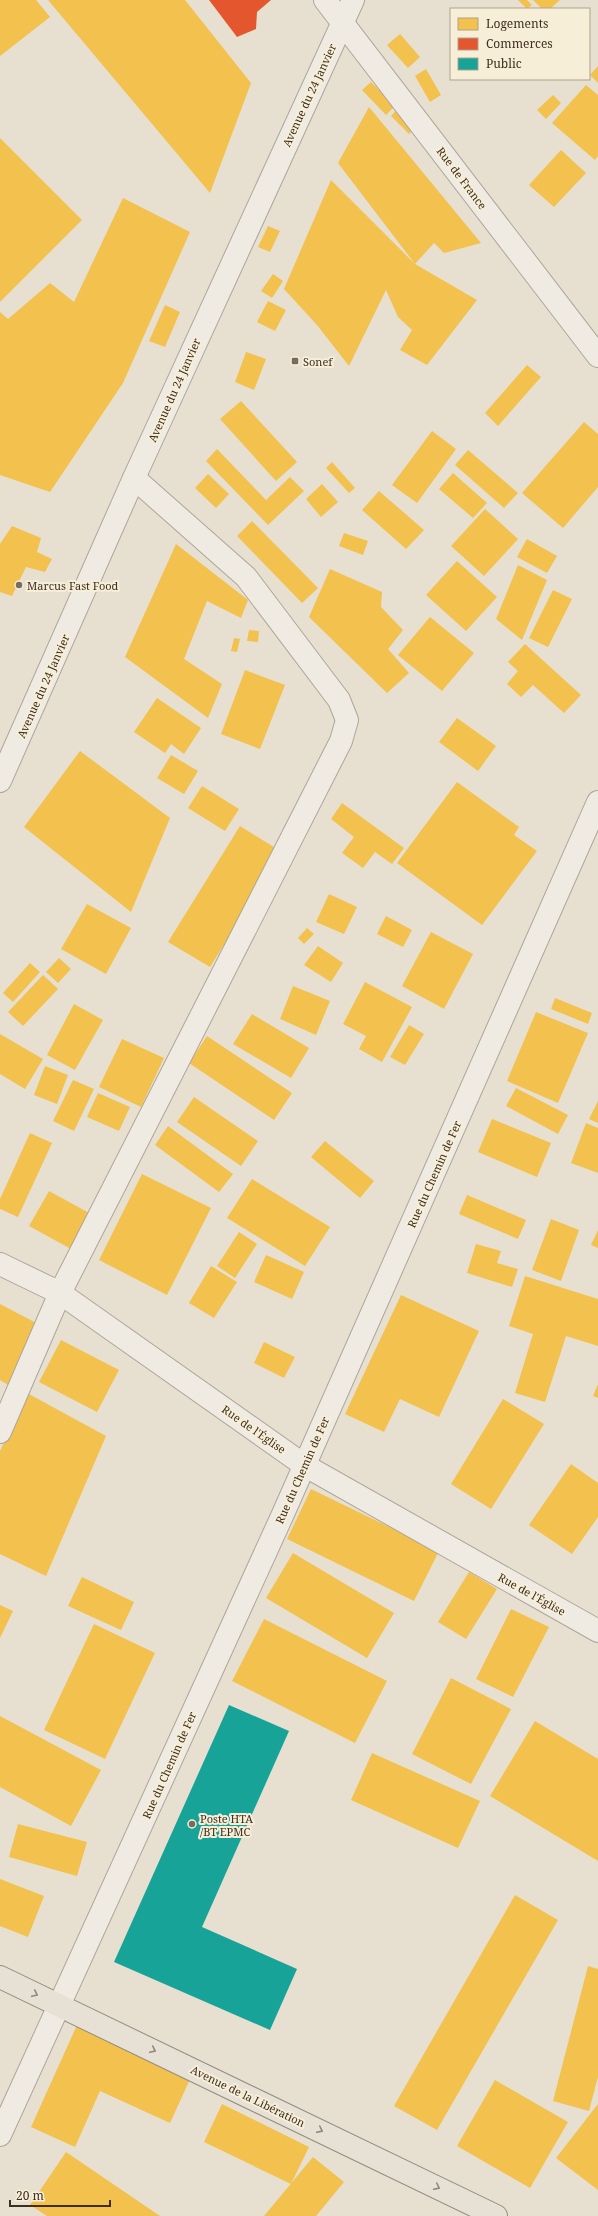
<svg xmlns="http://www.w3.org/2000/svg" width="598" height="2216" font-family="'Noto Serif',serif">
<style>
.homes{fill:#f2c14e}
.shops{fill:#e4572e}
.public{fill:#17a398}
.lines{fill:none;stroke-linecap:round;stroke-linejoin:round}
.minor-casing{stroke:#ada599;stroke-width:24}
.major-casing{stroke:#928b80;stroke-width:24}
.minor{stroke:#efebe3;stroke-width:22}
.major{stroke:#e6e1d4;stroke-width:22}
.oneway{stroke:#92887a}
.poi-dot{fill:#786c5e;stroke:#f7eed8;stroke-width:1.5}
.labels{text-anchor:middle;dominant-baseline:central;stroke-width:4;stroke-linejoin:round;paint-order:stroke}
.street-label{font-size:11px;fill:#3d2e20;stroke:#f7eed8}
.poi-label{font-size:11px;fill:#3d2e20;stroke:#f7eed8;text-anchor:start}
</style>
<rect width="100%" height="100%" fill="#e7e0d1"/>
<g class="homes">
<path d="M0,0h36l14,17 -50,39z"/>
<path d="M48,0h137l66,83 -41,110z"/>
<path d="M518,0h9l5,5 -5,4z"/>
<path d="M533,0h27l-10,9h-8z"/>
<path d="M400,34l20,23 -12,11 -21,-23z"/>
<path d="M598,66v17l-8,-8z"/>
<path d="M426,69l15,26 -11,7 -15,-26z"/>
<path d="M371,82l24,24 -9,9 -24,-25z"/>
<path d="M586,85l12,10v61l-3,4 -43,-37z"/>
<path d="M553,95l8,8 -15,16 -9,-9z"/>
<path d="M369,107l112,136 -37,10 -10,-10 -19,21 62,36 -50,65 -27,-15 12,-20 -14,-13 -12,-27 -37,76 -32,-41 -33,-36 47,-109 84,84 -77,-101z"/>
<path d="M397,109l19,18 -7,7 -18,-18z"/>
<path d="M0,138l82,82 -82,82z"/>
<path d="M561,150l25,23 -32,34 -25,-22z"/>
<path d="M123,198l67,34 -67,151 -73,109 -50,-17v-163l8,7 42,-36 24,19z"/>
<path d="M268,226l12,5 -10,21 -12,-5z"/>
<path d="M273,274l10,7 -11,17 -11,-7z"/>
<path d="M268,301l18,9 -11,21 -18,-9z"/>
<path d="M165,305l15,7 -15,35 -16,-6z"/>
<path d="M246,352l20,7 -12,31 -19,-8z"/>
<path d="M527,365l14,12 -43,49 -13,-13z"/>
<path d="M241,401l56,61 -21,19 -56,-62z"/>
<path d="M584,422l14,12v53l-35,41 -41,-35z"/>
<path d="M432,431l24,18 -39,54 -25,-18z"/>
<path d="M217,449l49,51 24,-23 14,14 -36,34 -62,-64z"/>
<path d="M468,450l50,43 -14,15 -49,-43z"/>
<path d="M332,462l23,26 -6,5 -23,-25z"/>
<path d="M453,473l34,30 -14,15 -34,-29z"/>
<path d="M208,474l21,20 -13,14 -21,-20z"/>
<path d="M322,484l16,18 -17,15 -15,-18z"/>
<path d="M379,491l45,39 -18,19 -44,-39z"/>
<path d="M485,509l33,30 -34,37 -33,-30z"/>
<path d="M252,521l66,67 -16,15 -65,-67z"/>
<path d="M12,526l29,12 -4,14 15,7 -7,13 -19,-5 -14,29 -12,-4v-48z"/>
<path d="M344,533l24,8 -5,14 -24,-9z"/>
<path d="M527,539l30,17 -10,17 -30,-16z"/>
<path d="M176,544l72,56 -7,18 -34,-17 -23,58 38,25 -14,34 -83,-61z"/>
<path d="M457,561l40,36 -31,34 -40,-36z"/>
<path d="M518,565l29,15 -25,60 -26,-21z"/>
<path d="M330,569l52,23 -1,15 22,23 -15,19 21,24 -22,20 -78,-76z"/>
<path d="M553,590l19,9 -24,48 -19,-9z"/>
<path d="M430,617l44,36 -32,38 -44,-36z"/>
<path d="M249,630l10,1 -1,11 -11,-1z"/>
<path d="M234,638l6,1 -3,13 -6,-1z"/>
<path d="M525,644l56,51 -17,18 -31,-28 -12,12 -14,-13 11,-13 -10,-9z"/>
<path d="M245,670l40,15 -25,64 -39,-15z"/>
<path d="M157,698l44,30 -17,26 -13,-10 -6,9 -31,-21z"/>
<path d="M457,718l39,28 -18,25 -39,-29z"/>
<path d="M80,751l90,67 -39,94 -107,-85z"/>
<path d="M171,755l27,16 -14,23 -27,-16z"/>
<path d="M457,782l62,45 -5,8 23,16 -55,74 -85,-62z"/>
<path d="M202,786l37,23 -14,22 -37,-23z"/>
<path d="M342,803l62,45 -12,16 -17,-12 -12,16 -21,-15 12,-16 -23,-18z"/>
<path d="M240,826l42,26 -72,115 -42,-25z"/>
<path d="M329,894l28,13 -13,27 -28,-12z"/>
<path d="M87,904l44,24 -25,46 -45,-25z"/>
<path d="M386,916l26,14 -9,17 -26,-13z"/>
<path d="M307,928l7,6 -10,10 -6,-6z"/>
<path d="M431,932l42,22 -29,55 -42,-23z"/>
<path d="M318,946l25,17 -12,19 -27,-17z"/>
<path d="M59,958l12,11 -13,14 -12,-11z"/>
<path d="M30,963l10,9 -27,30 -10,-9z"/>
<path d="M43,975l15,14 -35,37 -15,-14z"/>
<path d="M365,982l47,25 -30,55 -23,-13 7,-13 -23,-12z"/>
<path d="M293,986l37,15 -14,34 -36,-16z"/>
<path d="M555,998l37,15 -4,11 -37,-15z"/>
<path d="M74,1004l29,16 -28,50 -28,-15z"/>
<path d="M536,1012l52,21 -30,70 -51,-22z"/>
<path d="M252,1014l57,34 -18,30 -58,-34z"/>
<path d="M409,1025l15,9 -19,31 -15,-8z"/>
<path d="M0,1034l43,25 -18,30 -25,-15z"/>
<path d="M207,1036l85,57 -18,27 -85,-57z"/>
<path d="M122,1039l42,19 -23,49 -42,-20z"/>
<path d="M45,1066l23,9 -11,29 -23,-9z"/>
<path d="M73,1080l21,9 -20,42 -21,-10z"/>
<path d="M516,1088l52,27 -10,19 -52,-28z"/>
<path d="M98,1093l32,14 -11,24 -32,-14z"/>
<path d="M194,1097l64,44 -17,25 -64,-44z"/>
<path d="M598,1101v22l-9,-4z"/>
<path d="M492,1119l59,24 -14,34 -59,-25z"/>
<path d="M586,1123l12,5v45l-27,-10z"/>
<path d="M168,1126l65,48 -14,18 -64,-47z"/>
<path d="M30,1133l22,10 -34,74 -18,-8v-10z"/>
<path d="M325,1141l49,40 -14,17 -49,-41z"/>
<path d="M142,1174l69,34 -44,87 -68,-35z"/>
<path d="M252,1179l78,48 -25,39 -78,-48z"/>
<path d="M49,1191l42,23 -20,35 -42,-23z"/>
<path d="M467,1195l59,25 -8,19 -59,-25z"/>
<path d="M551,1219l28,11 -18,51 -29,-11z"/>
<path d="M598,1230v18l-7,-3z"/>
<path d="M239,1232l18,12 -22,34 -18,-12z"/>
<path d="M476,1244l25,7 -4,12 21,6 -6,18 -45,-14z"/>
<path d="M266,1255l38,17 -12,27 -38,-17z"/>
<path d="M211,1266l26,16 -23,36 -25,-15z"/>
<path d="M525,1276l73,23v47l-32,-10 -21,66 -30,-9 18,-59 -24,-8z"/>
<path d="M401,1295l78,36 -40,86 -39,-18 -16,33 -39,-18z"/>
<path d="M0,1304l42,22 -32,60 -10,-6z"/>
<path d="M61,1340l58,30 -22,42 -58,-30z"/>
<path d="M264,1342l31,15 -11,21 -30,-15z"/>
<path d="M598,1384v14l-5,-2z"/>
<path d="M27,1393l79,43 -60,140 -46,-22v-103z"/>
<path d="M503,1399l41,25 -53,85 -40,-25z"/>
<path d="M571,1464l27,19v34l-26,37 -43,-29z"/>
<path d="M311,1489l128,62 -25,50 -127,-62z"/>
<path d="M293,1553l101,60 -27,45 -101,-60z"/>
<path d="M469,1572l28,17 -31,50 -28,-17z"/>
<path d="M82,1577l52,25 -13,28 -53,-24z"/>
<path d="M0,1605l13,6 -13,27z"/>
<path d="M511,1609l38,18 -36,70 -37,-18z"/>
<path d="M264,1619l123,62 -32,62 -123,-62z"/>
<path d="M94,1624l61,29 -50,106 -61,-29z"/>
<path d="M451,1678l60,31 -40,75 -59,-30z"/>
<path d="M0,1716l101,54 -30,56 -71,-39z"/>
<path d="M535,1721l63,38v102l-108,-65z"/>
<path d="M372,1753l108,48 -22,47 -107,-48z"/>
<path d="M18,1824l69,18 -10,34 -68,-19z"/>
<path d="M0,1879l44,17 -16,41 -28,-11z"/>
<path d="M515,1895l43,25 -121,210 -43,-24z"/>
<path d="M588,1966l10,3v108l-9,34 -36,-10z"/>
<path d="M77,2025l114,52 -21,46 -70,-32 -25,56 -44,-20z"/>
<path d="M495,2080l73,42 -38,66 -73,-42z"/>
<path d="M222,2104l87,43 -18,37 -87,-42z"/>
<path d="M598,2104v86l-42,-32z"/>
<path d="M66,2152l94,64h-113l-17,-11z"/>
<path d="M313,2157l31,25 -28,34h-52z"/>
</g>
<path class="shops" d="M209,0h62l-14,12 -1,17 -19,8z"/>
<path class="public" d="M229,1705l60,26 -87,196 95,42 -27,61 -156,-68z"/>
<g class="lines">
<g class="minor-casing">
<g id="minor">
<path d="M325,0l273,356"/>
<path d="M0,781l134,-303 219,-478"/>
<path d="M0,1264l60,29 244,172 294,166"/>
<path d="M0,1432l60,-139 281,-552 6,-21 -8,-20 -93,-123 -112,-99"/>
<path d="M0,2135l283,-621 315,-712"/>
</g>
</g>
<g class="major-casing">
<path id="major" d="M0,1977l496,239"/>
</g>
<use href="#minor" class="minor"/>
<use href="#major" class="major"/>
</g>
<defs><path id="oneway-chevron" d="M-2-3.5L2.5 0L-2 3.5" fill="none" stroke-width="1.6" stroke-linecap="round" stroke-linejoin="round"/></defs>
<g class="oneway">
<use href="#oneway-chevron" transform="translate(35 1994) rotate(25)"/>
<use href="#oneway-chevron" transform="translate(153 2050) rotate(25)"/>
<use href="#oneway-chevron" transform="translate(320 2130) rotate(26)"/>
<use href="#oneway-chevron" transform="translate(437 2187) rotate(26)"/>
</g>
<g class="poi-dot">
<rect x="291" y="357" width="8" height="8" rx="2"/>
<circle cx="19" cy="585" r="4"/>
<circle cx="192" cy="1824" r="4"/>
</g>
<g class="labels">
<g class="street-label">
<text transform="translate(309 95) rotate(-65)">Avenue du 24 Janvier</text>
<text transform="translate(462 178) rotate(53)">Rue de France</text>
<text transform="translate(174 390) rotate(-66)">Avenue du 24 Janvier</text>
<text transform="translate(43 686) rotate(-66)">Avenue du 24 Janvier</text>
<text transform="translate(434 1174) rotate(-66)">Rue du Chemin de Fer</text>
<text transform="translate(254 1429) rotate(35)">Rue de l'Église</text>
<text transform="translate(302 1470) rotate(-66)">Rue du Chemin de Fer</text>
<text transform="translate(532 1594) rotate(29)">Rue de l'Église</text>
<text transform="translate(169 1765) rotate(-66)">Rue du Chemin de Fer</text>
<text transform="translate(248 2096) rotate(26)">Avenue de la Libération</text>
</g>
<g class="poi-label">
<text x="303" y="361">Sonef</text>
<text x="27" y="585">Marcus Fast Food</text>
<text x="200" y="1818">Poste HTA<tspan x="200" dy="13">/BT EPMC</tspan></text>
</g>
</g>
<rect x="450" y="8" width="140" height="72" fill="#f7eed8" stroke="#ada18e"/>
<rect x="458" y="18" width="20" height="12" fill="#f2c14e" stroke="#ada18e"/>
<text x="486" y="28" font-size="12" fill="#3d2e20">Logements</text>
<rect x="458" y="38" width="20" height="12" fill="#e4572e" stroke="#ada18e"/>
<text x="486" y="48" font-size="12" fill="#3d2e20">Commerces</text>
<rect x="458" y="58" width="20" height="12" fill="#17a398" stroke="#ada18e"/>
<text x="486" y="68" font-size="12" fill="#3d2e20">Public</text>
<path d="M10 2200v6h100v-6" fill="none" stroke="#3d2e20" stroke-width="2"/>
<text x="16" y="2200" font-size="12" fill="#3d2e20" stroke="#f7eed8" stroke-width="3" paint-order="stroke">20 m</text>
</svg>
